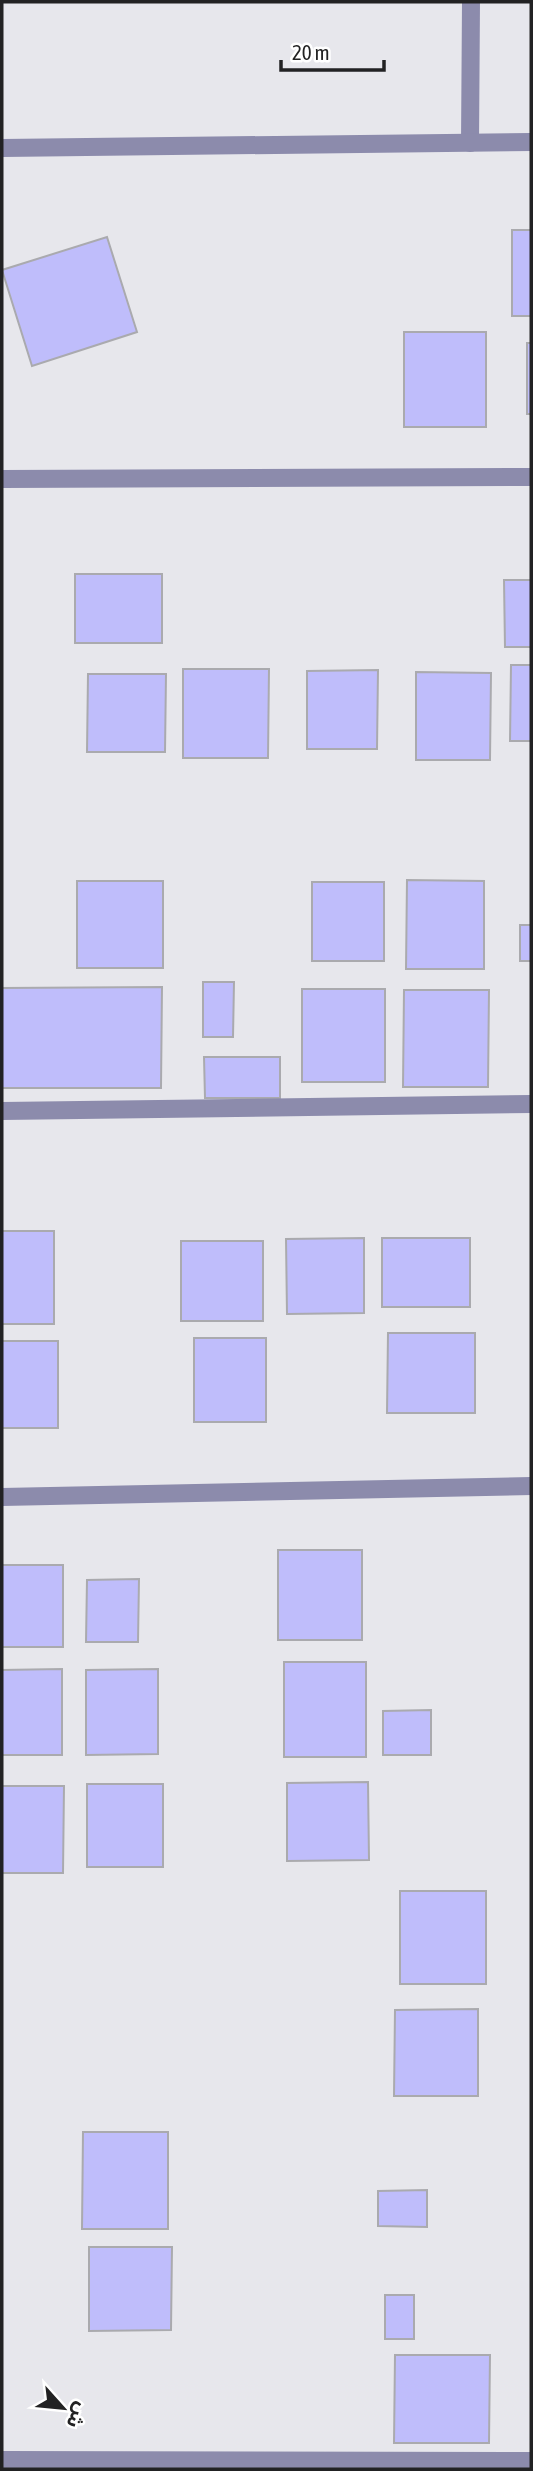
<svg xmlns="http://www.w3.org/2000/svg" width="533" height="2471" font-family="'Asap Condensed','Noto Sans Arabic',sans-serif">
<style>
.building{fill:#bfbdfb;stroke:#aaaaae;stroke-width:2}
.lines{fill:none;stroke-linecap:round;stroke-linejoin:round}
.minor{stroke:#8c8bac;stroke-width:18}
</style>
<rect width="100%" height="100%" fill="#e7e7ec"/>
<g class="building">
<rect x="512" y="230" width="19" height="86"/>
<path d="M107,237l30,95 -105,34 -30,-96z"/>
<rect x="404" y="332" width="82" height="95"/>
<rect x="527" y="343" width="4" height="71"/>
<rect x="75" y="574" width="87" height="69"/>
<path d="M504,580h27v67h-26z"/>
<path d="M511,665h20v76h-21z"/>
<path d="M183,669h86l-1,89h-85z"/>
<path d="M378,670l-1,79h-70v-78z"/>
<path d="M416,672l75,1 -1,87h-74z"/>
<path d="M88,674h78l-1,78h-78z"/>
<path d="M407,880l77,1v88h-78z"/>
<rect x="77" y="881" width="86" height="87"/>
<rect x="312" y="882" width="72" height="79"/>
<rect x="520" y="925" width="11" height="36"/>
<path d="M203,982h31l-1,55h-30z"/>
<path d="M162,987l-1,101h-159v-100z"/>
<rect x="302" y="989" width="83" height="93"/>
<path d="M404,990h85l-1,97h-85z"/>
<path d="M204,1057h76v41h-75z"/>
<rect x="2" y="1231" width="52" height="93"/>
<path d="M364,1238v75l-77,1 -1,-75z"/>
<rect x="382" y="1238" width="88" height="69"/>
<rect x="181" y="1241" width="82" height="80"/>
<path d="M388,1333h87v80h-88z"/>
<rect x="194" y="1338" width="72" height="84"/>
<rect x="2" y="1341" width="56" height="87"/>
<rect x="278" y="1550" width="84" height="90"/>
<rect x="2" y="1565" width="61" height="82"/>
<path d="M139,1579l-1,63h-52l1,-62z"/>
<rect x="284" y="1662" width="82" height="95"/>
<path d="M62,1669v86h-60v-85z"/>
<path d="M158,1669v85l-72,1v-85z"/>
<path d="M431,1710v45h-48v-44z"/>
<path d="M368,1782l1,78 -82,1v-78z"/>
<rect x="87" y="1784" width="76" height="83"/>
<path d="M2,1786h62l-1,87h-61z"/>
<rect x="400" y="1891" width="86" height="93"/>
<path d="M478,2009v87h-84l1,-86z"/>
<path d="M83,2132h85v97h-86z"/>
<path d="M427,2190v37l-49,-1v-35z"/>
<path d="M89,2247h83l-1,83 -82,1z"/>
<rect x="385" y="2295" width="29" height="44"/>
<path d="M395,2355h95l-1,88h-95z"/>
</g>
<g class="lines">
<g class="minor">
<path d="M470,143l1,-141"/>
<path d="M2,148l529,-6"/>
<path d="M2,479l529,-2"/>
<path d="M2,1111l529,-7"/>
<path d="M2,1497l529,-11"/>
<path d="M2,2460l529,1"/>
</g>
</g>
<rect width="533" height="2471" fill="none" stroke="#222223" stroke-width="7"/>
<g transform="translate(63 2408) rotate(117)" stroke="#ffffff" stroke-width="5" paint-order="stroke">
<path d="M0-5L12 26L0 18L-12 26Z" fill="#222223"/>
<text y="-10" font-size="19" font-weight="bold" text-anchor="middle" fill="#222223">ش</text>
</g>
<path d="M281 60v10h103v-10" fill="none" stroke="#222223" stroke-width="3.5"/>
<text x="292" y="60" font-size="21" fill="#222223" stroke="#ffffff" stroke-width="5" paint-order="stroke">20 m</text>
</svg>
